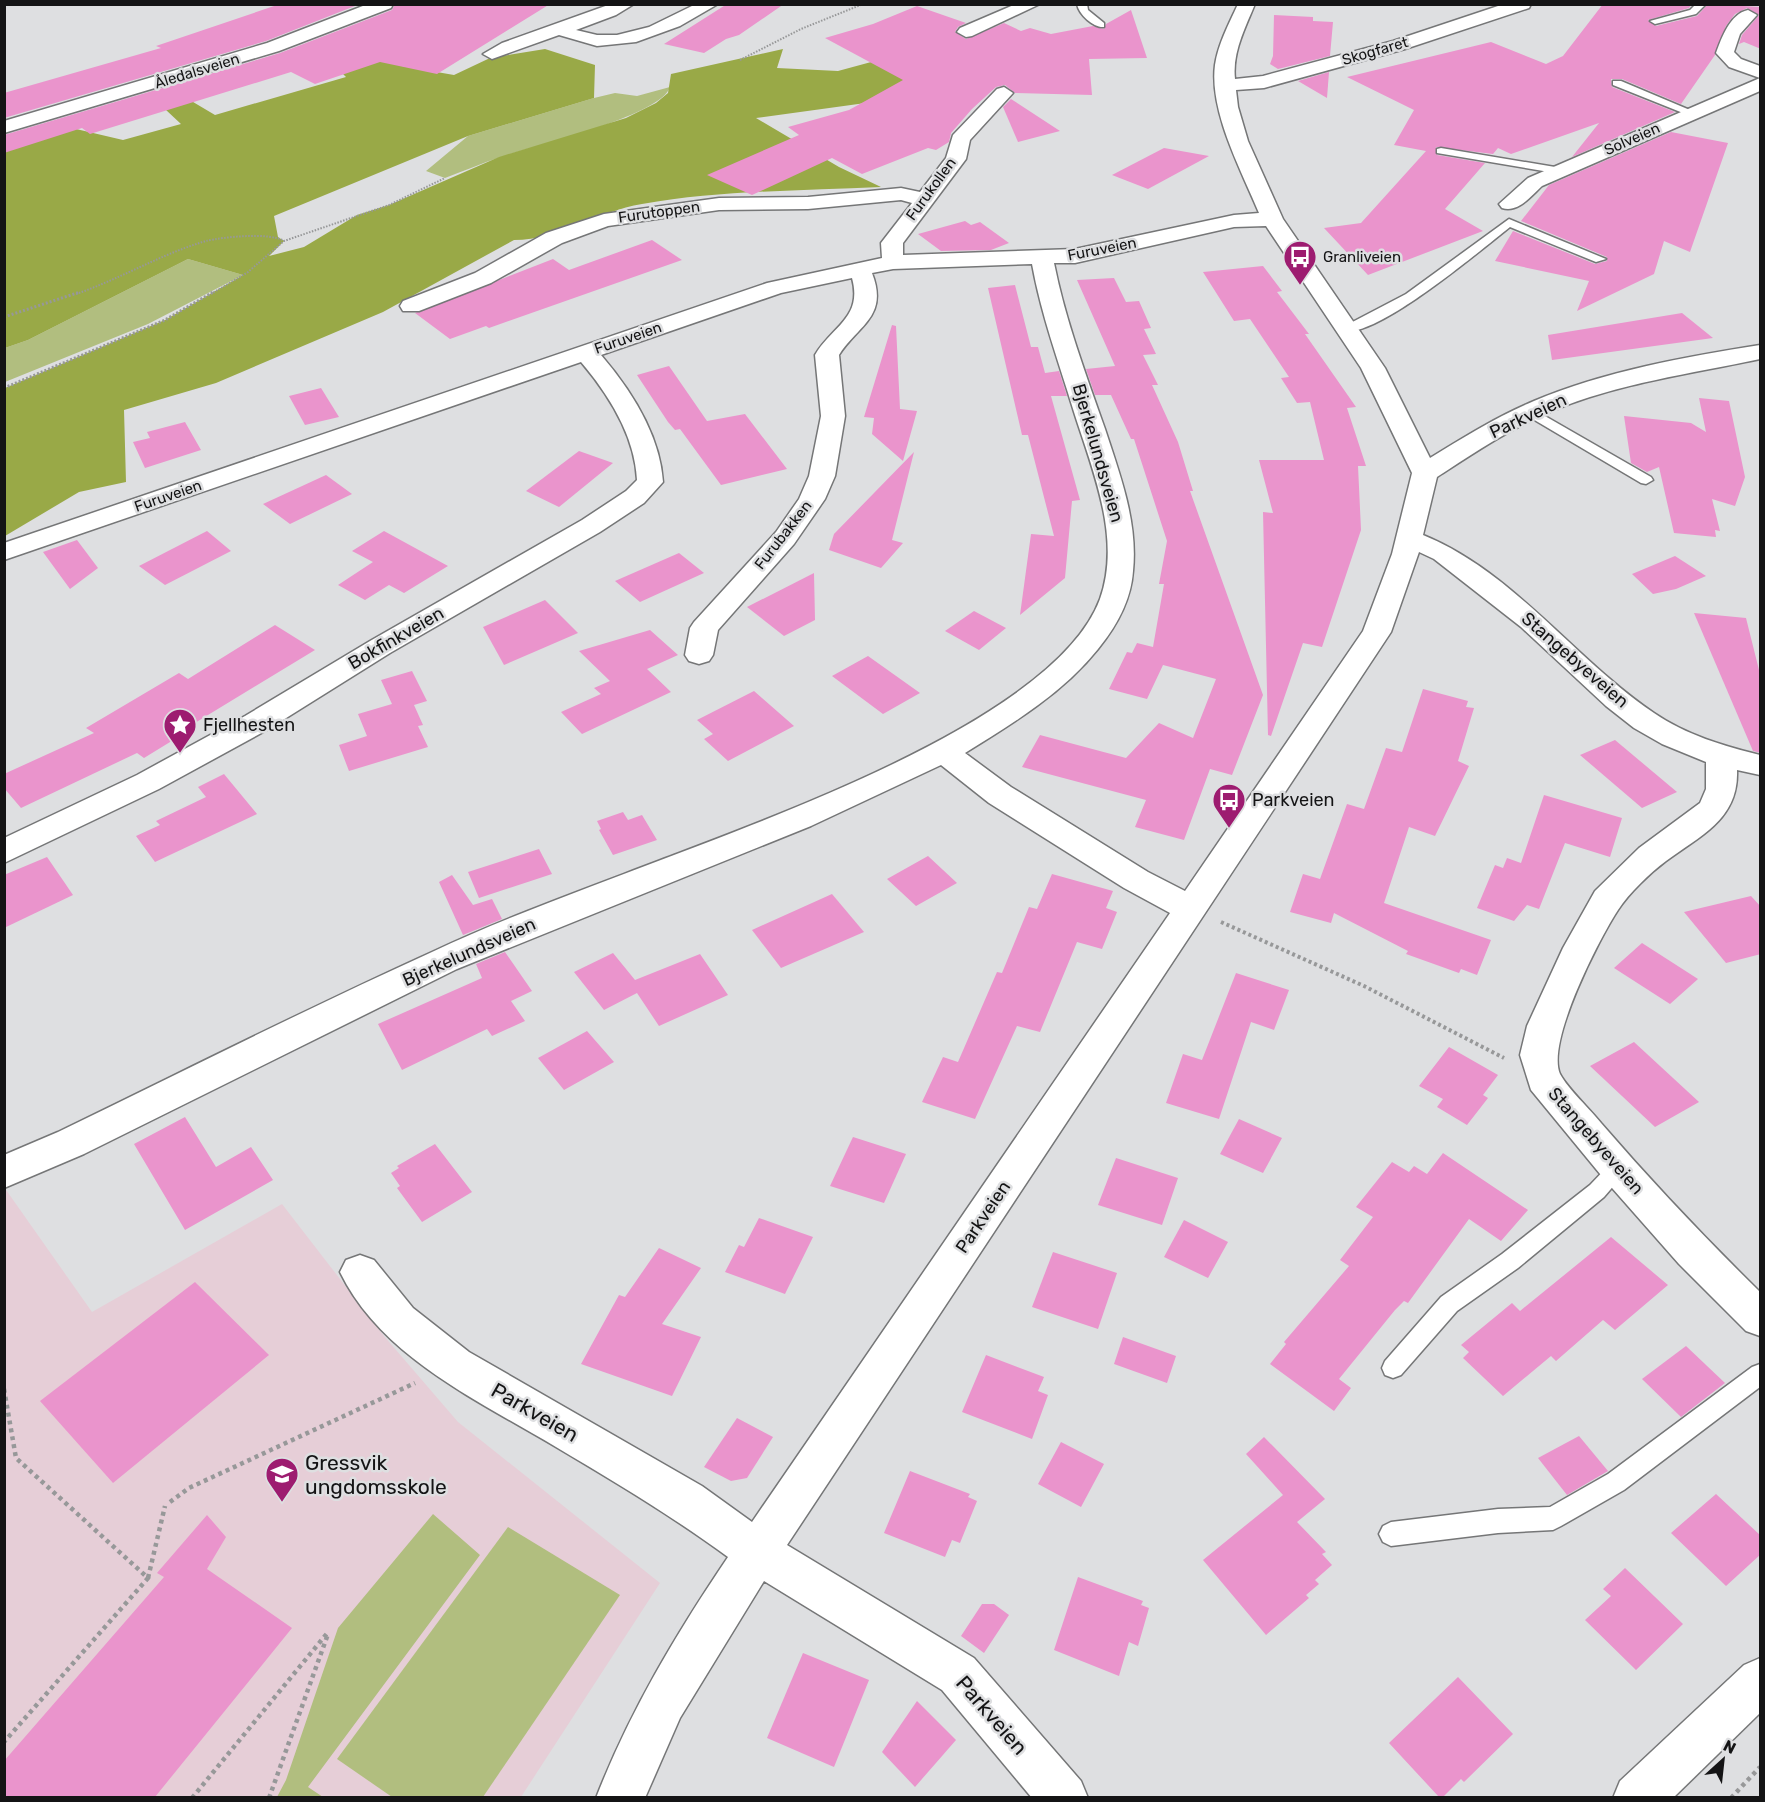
<svg xmlns="http://www.w3.org/2000/svg" width="1765" height="1802" font-family="Rubik,sans-serif">
<style>
.education{fill:#e6ced7}
.green{fill:#b1be7f}
.forest{fill:#99a947}
.building{fill:#ea94cc}
.lines{fill:none;stroke-linecap:round;stroke-linejoin:round}
.service-casing{stroke:#757677;stroke-width:3}
.minor-casing{stroke:#757677;stroke-width:3}
.primary-casing{stroke:#757677;stroke-width:3}
.path-far3{stroke:#979899;stroke-width:2;stroke-dasharray:1.5 1.5;stroke-linecap:butt}
.path-far2{stroke:#979899;stroke-width:3;stroke-dasharray:2 2;stroke-linecap:butt}
.path-far1{stroke:#979899;stroke-width:4;stroke-dasharray:3 3;stroke-linecap:butt}
.path{stroke:#979899;stroke-width:4.5;stroke-dasharray:4 4;stroke-linecap:butt}
.service{fill:#fff;fill-rule:evenodd}
.minor{fill:#fff;fill-rule:evenodd}
.primary{fill:#fff;fill-rule:evenodd}
.labels{text-anchor:middle;dominant-baseline:central;stroke-width:5;stroke-linejoin:round;paint-order:stroke}
.far-street-label{font-size:15px;fill:#141415;stroke:#dedfe1}
.far-poi-label{font-size:15px;fill:#141415;stroke:#dedfe1;text-anchor:start}
.street-label{font-size:18px;fill:#141415;stroke:#dedfe1}
.poi-label{font-size:18px;fill:#141415;stroke:#dedfe1;text-anchor:start}
.near-street-label{font-size:21px;fill:#141415;stroke:#dedfe1}
.near-poi-label{font-size:21px;fill:#141415;stroke:#dedfe1;text-anchor:start}
</style>
<rect width="100%" height="100%" fill="#dedfe1"/>
<path class="education" d="M4,1187l88,125 190,-108 102,132 74,86 202,161 -139,214h-516z"/>
<g class="green">
<path d="M670,87c-9,29 -137,59 -169,70 -19,6 -37,14 -56,21l-19,-7 42,-35 126,-38 21,-5 22,3z"/>
<path d="M188,259l55,16 -95,49 -143,58v-34l23,-8z"/>
<path d="M433,1514l47,41 -172,232 15,10h-46l9,-17 52,-152z"/>
<path d="M508,1527l112,68 -137,202h-91l-55,-38z"/>
</g>
<path class="forest" d="M956,39l-76,62 -124,17 83,49 42,20c-80,4 -160,3 -239,17 -44,7 -82,36 -128,36l-131,72 -167,71 -92,27 2,72 -47,10 -74,44v-148l160,-68 78,-45 -55,-16 -160,81 -23,8 -1,-198 55,-25 64,15 58,-16 -15,-14 22,-11 27,16 131,-38 -17,-17 29,-12 44,18 52,9 36,-17 55,-9 50,16 -1,33 -126,38 -194,80 4,21 6,4 -15,15 35,-9 53,-32 32,-10 110,-48 127,-39 30,-15 12,-10 3,-19 112,-25 -6,19 61,3z"/>
<g class="building">
<path d="M280,4h80l-94,37 -262,77v-25l157,-45 -5,-2z"/>
<path d="M395,4h155l-113,70 -57,-12 -65,22 -24,-12 -201,62 -8,-6 -78,25v-18l276,-82 112,-43z"/>
<path d="M727,4h57l-45,31 -13,4 -22,14 -40,-9z"/>
<path d="M1603,4h89l-3,4 -41,12 8,6 41,-10 11,-12 53,3v42l-17,-7 -5,2 3,-9 17,-20 -12,-7 -12,6 -9,12 -11,29 -34,49 -59,-25h-11l1,8 63,25 -103,45 27,-34 -88,31 -13,-6 -5,6 -57,-7 1,8 48,8 -40,46 38,22 -115,44 -44,-47 37,-5 65,-72 -32,-6 20,-35 -67,-33 144,-35 55,22 17,-8z"/>
<path d="M917,6l49,17 -8,4 -3,5 11,7 38,-16 17,8 9,-3 21,6 42,-8 11,3 2,-5 25,-14 16,48 -58,1 3,36 -77,-2 -10,-8 -9,2 -24,22 -21,24 -2,9 -13,8 -8,-2 -66,26 -30,-16 -80,37 -45,-20 92,-40 -11,-8 61,-17 54,-30 -78,-42 48,-14z"/>
<path d="M1274,15l39,2v4l20,1 -3,34 -52,13 -8,-5 3,-8z"/>
<path d="M1329,72l-2,26 -29,-17z"/>
<path d="M1011,99l49,32 -42,11 -15,-35z"/>
<path d="M1671,132l57,11 -38,109 -26,-11 -10,33 -77,37 12,-30 -94,-20 18,-30 82,33 12,-3v-4l-86,-36 28,-36z"/>
<path d="M1164,148l45,8 -61,33 -36,-14z"/>
<path d="M965,221l6,4 9,-3 29,21 -18,7 -50,1 -23,-17z"/>
<path d="M652,240l30,20 -193,68 -3,-2 -36,13 -35,-26 138,-54 16,11z"/>
<path d="M1263,266l19,25 -5,1 32,42h-4l51,73 -9,1 19,58h-8l3,64 -39,117 -19,-4 -32,93 -3,-1 -5,-223 10,1 -14,-53h65l-14,-58 -13,1 -16,-25 8,-1 -39,-58 -16,2 -31,-49z"/>
<path d="M1114,278l12,24 13,-1 12,27 -7,1 12,25 -13,1 15,30h-6l26,57 15,49h-3l73,204 -31,80 -22,-6 -26,71 -49,-13 11,-27 -124,-33 18,-32 86,23 33,-35 34,15 23,-59 -53,-14 -16,34 -38,-10 18,-37 5,1 5,-10 16,4 11,-63h-5l8,-43 -33,-102h-3l-20,-44h-16l-9,-26 29,-3 -38,-86z"/>
<path d="M1015,285l16,62h7l7,26 14,-2 8,25h-16l29,104 -8,1 -7,77 -45,37 11,-81 23,2 -26,-101h-6l-34,-147z"/>
<path d="M1682,313l31,25 -161,22 -4,-25z"/>
<path d="M892,325l4,1 4,83 17,2 -14,50 -31,-27 2,-16 -10,-1z"/>
<path d="M669,366l38,55 38,-7 42,55 -66,16 -41,-56 -5,1 -7,-8 -31,-47z"/>
<path d="M321,388l18,29 -34,8 -16,-29z"/>
<path d="M1699,398l30,3 16,76 -10,29 -23,-7 8,32 -5,-1 1,7 -42,-4 -15,-66 -12,5 -16,-9 -7,-47 67,7 15,9z"/>
<path d="M185,422l16,28 -56,18 -12,-26 17,-4 -3,-6z"/>
<path d="M579,451l34,12 -54,44 -33,-16z"/>
<path d="M914,452l-22,88 11,3 -22,25 -52,-18 5,-16z"/>
<path d="M326,475l26,19 -62,30 -27,-20z"/>
<path d="M207,531l24,20 -66,34 -26,-19z"/>
<path d="M384,531l64,35 -44,27 -15,-8 -24,15 -27,-15 35,-23 -21,-11z"/>
<path d="M77,540l21,28 -28,21 -27,-37z"/>
<path d="M679,553l25,20 -64,29 -25,-21z"/>
<path d="M1675,556l31,20 -30,13 -23,5 -21,-20z"/>
<path d="M814,573l1,47 -31,16 -37,-29z"/>
<path d="M545,600l33,33 -74,32 -21,-38z"/>
<path d="M974,611l32,17 -27,22 -34,-19z"/>
<path d="M1694,613l52,5 15,60v75l-8,-2z"/>
<path d="M275,625l40,25 -130,79 3,2 -44,27 -7,-5 -116,55 -17,-20v-14l90,-41 -8,-5 93,-55 9,6z"/>
<path d="M650,630l28,25 -31,14 24,23 -89,42 -21,-22 40,-18 -7,-6 16,-7 -31,-30z"/>
<path d="M868,656l52,37 -37,21 -51,-38z"/>
<path d="M412,671l15,30 -13,4 9,20 -5,1 10,21 -79,24 -10,-26 28,-9 -9,-22 34,-10 -11,-24z"/>
<path d="M1423,689l45,12 -2,6 8,1 -16,53 11,5 -34,70 -26,-9 -25,76 107,37 -14,35 -16,-6 -2,4 -53,-19 2,-3 -74,-38 -3,10 -41,-11 13,-38 17,5 27,-75 17,5 22,-61 16,4z"/>
<path d="M754,691l40,35 -66,35 -24,-22 9,-5 -16,-14z"/>
<path d="M1615,740l62,52 -35,16 -62,-53z"/>
<path d="M224,774l33,40 -102,48 -19,-26 24,-11 -4,-4 50,-24 -8,-10z"/>
<path d="M1544,795l78,23 -12,39 -45,-14 -26,66 -12,-4 -13,16 -37,-13 18,-43 8,3 4,-10 14,5z"/>
<path d="M623,812l5,8 14,-5 15,25 -44,15 -14,-25 2,-1 -4,-8z"/>
<path d="M539,849l13,25 -73,24 -11,-26z"/>
<path d="M928,856l29,27 -41,23 -29,-27z"/>
<path d="M47,857l26,38 -69,33v-53z"/>
<path d="M1052,874l61,17 -7,17 11,4 -15,37 -25,-7 -37,90 -23,-6 -42,93 -53,-17 21,-45 15,5 39,-90 5,1 27,-66 8,2z"/>
<path d="M452,875l21,30 19,-6 10,20 -39,16 -24,-53z"/>
<path d="M832,894l32,38 -83,36 -29,-38z"/>
<path d="M1751,896l10,11v47l-35,9 -42,-51z"/>
<path d="M1642,943l56,36 -28,25 -56,-36z"/>
<path d="M505,952l27,39 -21,10 14,20 -33,15 -5,-7 -85,41 -24,-46 104,-46 -6,-14z"/>
<path d="M613,953l22,27 65,-26 28,41 -69,31 -22,-33 -33,17 -30,-38z"/>
<path d="M1236,973l53,17 -15,40 -23,-8 -32,97 -53,-16 17,-49 19,6z"/>
<path d="M587,1031l27,31 -50,28 -26,-32z"/>
<path d="M1634,1042l65,60 -44,25 -65,-61z"/>
<path d="M1449,1047l49,28 -15,20 5,3 -21,27 -30,-18 6,-8 -24,-13z"/>
<path d="M185,1117l31,50 35,-20 22,33 -88,50 -51,-86z"/>
<path d="M1239,1119l43,19 -19,35 -43,-19z"/>
<path d="M853,1137l53,17 -22,49 -54,-17z"/>
<path d="M435,1144l37,48 -50,30 -25,-34 3,-2 -9,-13 8,-5 -2,-2z"/>
<path d="M1443,1153l85,57 -27,31 -32,-22 -61,84 -4,-2 -9,9 -56,69 12,9 -17,23 -64,-47 16,-20 -2,-2 65,-76 -9,-6 33,-43 -17,-10 36,-45 17,10 5,-6 13,8z"/>
<path d="M1116,1158l62,20 -16,47 -64,-20z"/>
<path d="M759,1218l54,19 -28,57 -60,-22 14,-27 5,2z"/>
<path d="M1184,1220l44,22 -20,36 -44,-21z"/>
<path d="M1611,1237l57,48 -53,45 -12,-10 -47,41 -5,-5 -48,40 -40,-38 6,-6 -8,-7 51,-42 8,8z"/>
<path d="M659,1248l42,20 -39,56 39,13 -29,59 -91,-32 38,-69 6,2z"/>
<path d="M1053,1252l64,21 -19,56 -66,-22z"/>
<path d="M195,1282l74,73 -156,128 -73,-82z"/>
<path d="M1123,1337l53,19 -9,27 -53,-19z"/>
<path d="M1686,1346l39,37 -44,34 -39,-38z"/>
<path d="M986,1355l58,22 -6,14 10,4 -16,44 -70,-27z"/>
<path d="M737,1418l36,19 -26,41 -16,3 -27,-14z"/>
<path d="M1579,1436l29,35 -41,24 -29,-37z"/>
<path d="M1264,1437l61,62 -28,23 29,30 -4,2 10,11 -17,15 4,4 -13,11 3,3 -43,37 -63,-75 80,-65 -37,-41z"/>
<path d="M1061,1442l43,22 -23,43 -43,-23z"/>
<path d="M910,1471l60,23 -2,3 9,4 -17,42 -8,-3 -7,17 -61,-24z"/>
<path d="M1716,1494l45,42v18l-35,32 -55,-53z"/>
<path d="M207,1515l19,22 -19,32 85,59 -137,169h-151v-36l160,-184 -7,-4z"/>
<path d="M1625,1568l58,56 -47,46 -51,-50 26,-24 -8,-7z"/>
<path d="M1078,1577l65,24 -2,4 8,3 -11,38 -9,-4 -10,34 -65,-26z"/>
<path d="M982,1604h12l15,11 -25,38 -23,-17z"/>
<path d="M803,1653l66,27 -35,87 -67,-29z"/>
<path d="M1458,1677l55,57 -49,48 -3,-3 -18,18h-4l-50,-54z"/>
<path d="M917,1701l39,39 -41,47 -33,-35z"/>
</g>
<g class="lines">
<g class="service-casing">
<g id="service">
<path d="M1077,4h10l1,6 16,13v4c-10,1 -25,-12 -27,-23z"/>
<path d="M1696,4h10l-10,10 -41,10 -5,-3 40,-11z"/>
<path d="M1613,81h8l76,32 -9,2 -75,-30z"/>
<path d="M1441,148l120,20 6,3 -6,3 -124,-21v-4z"/>
<path d="M1509,219l97,40 -10,3 -86,-35c-28,22 -134,112 -167,104l-2,-3 65,-34z"/>
<path d="M1531,408l120,69 2,3 -7,4 -5,-1 -115,-68v-6z"/>
<path d="M1618,1160l7,3 3,6 -24,28 -86,71 -61,43 -56,64 -8,3 -8,-3 -3,-7 3,-7 56,-64 61,-43 88,-69 21,-22z"/>
<path d="M1760,1364v23l-136,103 -63,36 -8,4 -55,3 -107,13 -8,-4 -4,-8 4,-8 8,-4 107,-13 52,-2 58,-33 144,-107z"/>
</g>
</g>
<g class="minor-casing">
<g id="minor">
<path d="M368,4h25l-2,4 -112,43 -275,82v-12l263,-78z"/>
<path d="M611,4h23l-18,11 -40,15 21,5h20l32,-8 47,-23h22l-38,22 -44,16 -39,4 -38,-11 -67,24 -9,-5 19,-11z"/>
<path d="M1016,4h24l-68,32 -6,1 -9,-5 3,-4z"/>
<path d="M1238,4h17c-10,24 -23,49 -20,75l28,-3 130,-35 111,-37h27l-2,4 -124,41 -141,39 -28,2 2,17 10,34 35,78 102,149 45,90c34,-21 68,-42 104,-57 71,-30 151,-44 226,-56v14c-70,15 -141,24 -208,52 -41,17 -78,42 -115,66l-14,58c91,37 151,124 231,178 32,22 70,33 106,42v20l-23,-5c2,49 -36,65 -71,91 -16,12 -37,32 -48,49 -19,29 -72,132 -58,164 8,15 30,35 41,49 51,59 104,115 159,169v44l-14,-5 -67,-67 -74,-84 -74,-90 -11,-35 7,-29 36,-78 32,-57 44,-43 61,-45 6,-14v-27l-44,-18 -28,-16 -28,-22 -85,-79 -87,-68 -15,-7 -28,80 -604,913 187,113 107,123 7,17h-56l-90,-108 -178,-109 -84,137 -35,80h-49c34,-87 80,-164 132,-241 -56,-41 -113,-75 -172,-110 -77,-46 -175,-90 -216,-175l6,-12 14,-5 14,5 39,48 56,44 233,134 50,36 418,-609 -46,-25 -135,-85 -48,-38 -130,61 -354,143 -373,185 -80,34v-33l54,-23c124,-60 248,-123 374,-180 79,-37 161,-66 242,-97 111,-43 383,-140 426,-256 22,-61 -8,-130 -26,-187 -15,-49 -33,-98 -42,-148l-139,5 -21,4c17,44 -14,52 -33,82l6,61 -10,60 -10,23 -31,45 -76,86 -5,25 -4,6 -10,3 -10,-3 -4,-6 5,-27 4,-6 82,-90 23,-33 10,-23 12,-60 -6,-61c17,-29 48,-37 37,-77l-71,15 -180,62c30,35 59,80 62,127l-19,21 -44,29 -210,121 -123,77 -108,59 -155,74v-25l133,-63 108,-59 125,-75 212,-121 44,-29 11,-11c-2,-44 -28,-85 -56,-118l-577,198v-17l763,-260 115,-25 -1,-15 31,-40 -11,-3 -93,9 -89,1 -111,16 -46,17 -71,40 -72,28h-16l-3,-5 3,-5 72,-28 71,-40 58,-19 115,-16 89,-1 93,-9 19,4 26,-34 7,-23 44,-46 7,-2 9,6 -43,47 -4,19 -63,84v12l172,-6 159,-34 25,-2c-18,-43 -50,-102 -44,-148 3,-21 14,-41 23,-61zM1266,226l95,142 51,105 -20,81 -29,77 -178,260 -37,-19 -137,-85 -46,-34c47,-29 98,-60 133,-104 18,-22 33,-48 35,-78 5,-49 -13,-96 -28,-142 -19,-54 -40,-110 -51,-166h21l159,-36z"/>
<path d="M1748,10l9,5 -17,19 -6,18 7,7 19,7v12l-31,-11 -13,-14c6,-16 14,-39 32,-43z"/>
<path d="M1760,78v13l-218,95c-12,11 -24,27 -40,22l-3,-4 29,-26z"/>
</g>
</g>
<g class="primary-casing">
<path id="primary" d="M1760,1658v55l-87,85h-60l7,-17 124,-116z"/>
</g>
<g class="path-far3">
<path d="M740,60l61,-31 62,-25"/>
<path d="M76,294c44,-15 85,-40 130,-53 16,-4 65,-9 78,0"/>
<path d="M211,294l37,-22 36,-31 105,-36 56,-27"/>
</g>
<g class="path-far2">
<path d="M4,317l76,-25"/>
<path d="M4,388l161,-68 48,-28"/>
</g>
<path class="path-far1" d="M1221,922l143,64 140,72"/>
<g class="path">
<path d="M4,1389l12,69 132,120 -144,164"/>
<path d="M170,1502l19,-14 226,-105"/>
<path d="M148,1578l17,-72"/>
<path d="M192,1798l137,-167"/>
<path d="M269,1798l59,-164"/>
<path d="M1731,1798l29,-31"/>
</g>
<use href="#service" class="service"/>
<use href="#minor" class="minor"/>
<use href="#primary" class="primary"/>
</g>
<defs>
<g id="bus-pin" transform="scale(1.725)"><path d="M0 17L-7.5 6A9.5 9.5 0 1 1 7.5 6Z" fill="#9d1c70" stroke="#dedfe1"/><path d="M-5-6H5V4H4V6H2V4H-2V6H-4V4H-5ZM-3.5-4V0h7V-4ZM-3.5 1.2v1.5H-2V1.2ZM2 1.2v1.5H3.5V1.2Z" fill="#fff"/></g>
<g id="sight-pin" transform="scale(1.725)"><path d="M0 17L-7.5 6A9.5 9.5 0 1 1 7.5 6Z" fill="#9d1c70" stroke="#dedfe1"/><path d="M0-6L1.8-2.2L6-1.7L2.9 1.2L3.7 5.4L0 3.3L-3.7 5.4L-2.9 1.2L-6-1.7L-1.8-2.2Z" fill="#fff"/></g>
<g id="school-pin" transform="scale(1.725)"><path d="M0 17L-7.5 6A9.5 9.5 0 1 1 7.5 6Z" fill="#9d1c70" stroke="#dedfe1"/><path d="M0-5L7-2L0 1L-7-2ZM-4 1L0 2.5L4 1V4Q0 6-4 4Z" fill="#fff"/></g>
</defs>
<g fill-rule="evenodd">
<use href="#bus-pin" x="1300" y="257"/>
<use href="#sight-pin" x="180" y="725"/>
<use href="#bus-pin" x="1229" y="800"/>
<use href="#school-pin" x="282" y="1474"/>
</g>
<g class="labels">
<g class="far-street-label">
<text transform="translate(1375 51) rotate(-16)">Skogfaret</text>
<text transform="translate(197 71) rotate(-17)">Åledalsveien</text>
<text transform="translate(1632 139) rotate(-24)">Solveien</text>
<text transform="translate(931 189) rotate(-54)">Furukollen</text>
<text transform="translate(659 212) rotate(-8)">Furutoppen</text>
<text transform="translate(1102 249) rotate(-11)">Furuveien</text>
<text transform="translate(628 338) rotate(-19)">Furuveien</text>
<text transform="translate(168 496) rotate(-19)">Furuveien</text>
<text transform="translate(783 535) rotate(-52)">Furubakken</text>
</g>
<g class="far-poi-label">
<text x="1323" y="257">Granliveien</text>
</g>
<g class="street-label">
<text transform="translate(1528 416) rotate(-25)">Parkveien</text>
<text transform="translate(1098 453) rotate(74)">Bjerkelundsveien</text>
<text transform="translate(396 638) rotate(-30)">Bokfinkveien</text>
<text transform="translate(1575 660) rotate(41)">Stangebyeveien</text>
<text transform="translate(469 952) rotate(-24)">Bjerkelundsveien</text>
<text transform="translate(1596 1141) rotate(49)">Stangebyeveien</text>
<text transform="translate(983 1217) rotate(-56)">Parkveien</text>
</g>
<g class="poi-label">
<text x="203" y="725">Fjellhesten</text>
<text x="1252" y="800">Parkveien</text>
</g>
<g class="near-street-label">
<text transform="translate(535 1412) rotate(30)">Parkveien</text>
<text transform="translate(992 1715) rotate(49)">Parkveien</text>
</g>
<g class="near-poi-label">
<text x="305" y="1462">Gressvik<tspan x="305" dy="24">ungdomsskole</tspan></text>
</g>
</g>
<rect width="1765" height="1802" fill="none" stroke="#141415" stroke-width="12"/>
<g transform="translate(1723 1760) rotate(27)" stroke="#dedfe1" stroke-width="4.5" paint-order="stroke">
<path d="M0-4.5L10 22L0 15L-10 22Z" fill="#141415"/>
<text y="-9" font-size="16" font-weight="bold" text-anchor="middle" fill="#141415">N</text>
</g>
</svg>
